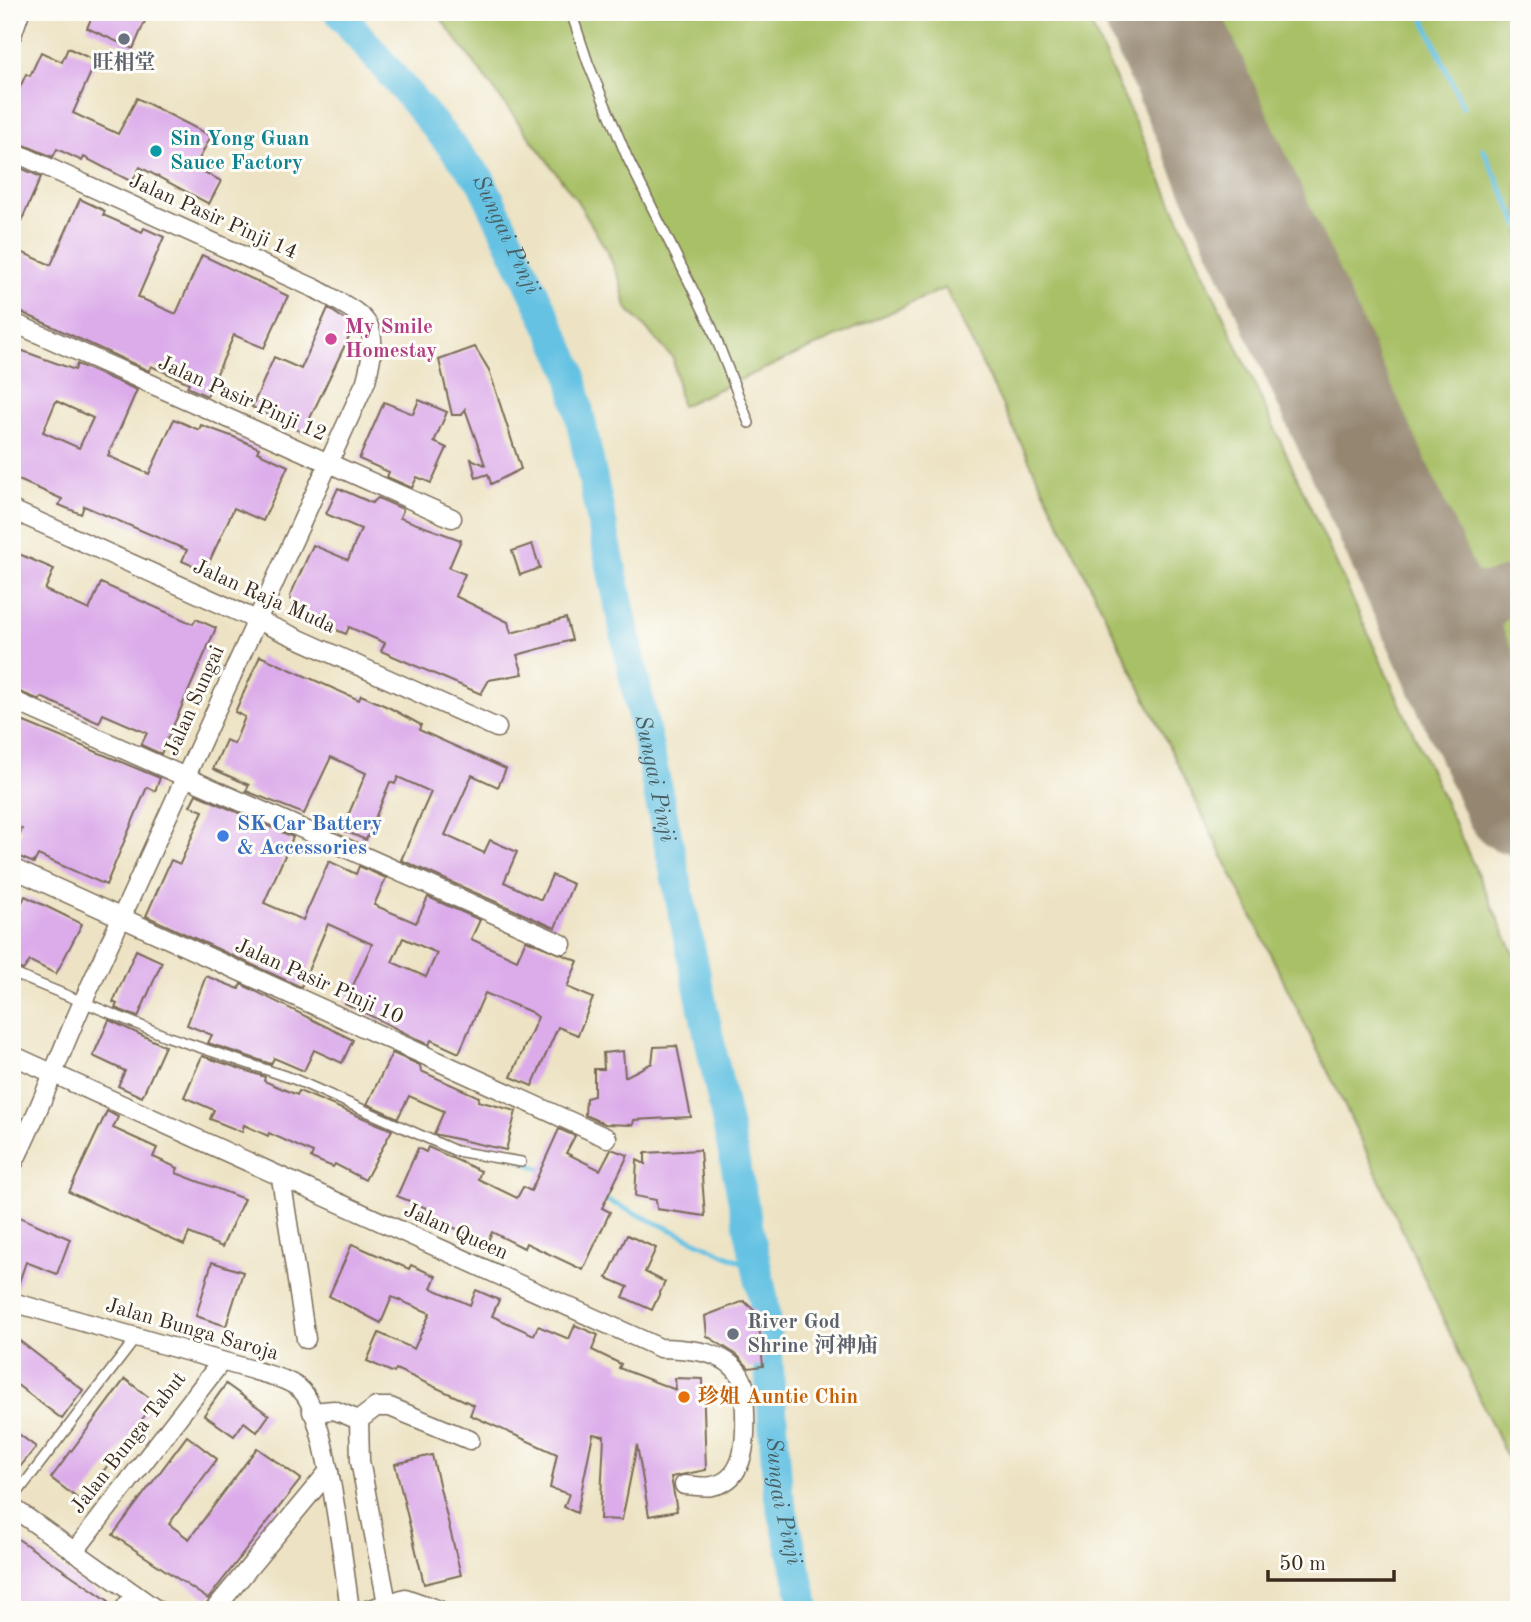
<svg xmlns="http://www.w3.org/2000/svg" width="1531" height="1622" font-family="'Old Standard TT','Noto Serif SC',serif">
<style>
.green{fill:#a8c066;stroke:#727542;stroke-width:2}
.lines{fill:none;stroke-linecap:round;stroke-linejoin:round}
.stream{stroke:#65c2e3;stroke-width:5}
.river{stroke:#65c2e3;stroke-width:30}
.taxiway{stroke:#948671;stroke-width:46}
.runway{stroke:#948671;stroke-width:112}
.building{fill:#dcacea;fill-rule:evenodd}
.lane-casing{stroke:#796b58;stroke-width:12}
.street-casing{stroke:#796b58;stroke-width:21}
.lane{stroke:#fff;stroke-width:9}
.street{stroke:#fff;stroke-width:18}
.worship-dot{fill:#6b7280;stroke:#fdfcf7;stroke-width:2.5}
.culture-dot{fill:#0f9aa8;stroke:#fdfcf7;stroke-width:2.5}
.hotel-dot{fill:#d1479c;stroke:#fdfcf7;stroke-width:2.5}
.shop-dot{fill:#3f7fe0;stroke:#fdfcf7;stroke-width:2.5}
.food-dot{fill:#e8710a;stroke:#fdfcf7;stroke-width:2.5}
.labels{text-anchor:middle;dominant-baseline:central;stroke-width:6;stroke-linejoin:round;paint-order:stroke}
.worship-label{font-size:21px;font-weight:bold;fill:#5b616d;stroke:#fdfcf7}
.culture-label{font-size:21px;font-weight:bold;fill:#0d838f;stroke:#fdfcf7;text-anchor:start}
.street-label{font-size:21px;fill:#3b2a1e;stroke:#fdfcf7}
.hotel-label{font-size:21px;font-weight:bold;fill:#b23c85;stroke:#fdfcf7;text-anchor:start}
.shop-label{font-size:21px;font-weight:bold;fill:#366cbe;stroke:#fdfcf7;text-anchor:start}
.food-label{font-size:21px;font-weight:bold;fill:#c56008;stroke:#fdfcf7;text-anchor:start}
.water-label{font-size:23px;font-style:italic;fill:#4a5f63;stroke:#fdfcf7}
</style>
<rect width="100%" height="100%" fill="#fdfcf7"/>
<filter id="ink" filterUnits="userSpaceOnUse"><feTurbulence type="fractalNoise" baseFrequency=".0143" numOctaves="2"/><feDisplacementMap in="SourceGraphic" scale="14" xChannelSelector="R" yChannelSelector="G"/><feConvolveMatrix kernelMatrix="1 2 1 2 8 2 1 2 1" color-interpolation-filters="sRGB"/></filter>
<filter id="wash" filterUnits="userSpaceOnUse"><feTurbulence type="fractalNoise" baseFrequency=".00686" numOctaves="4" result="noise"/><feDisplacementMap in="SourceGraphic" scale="28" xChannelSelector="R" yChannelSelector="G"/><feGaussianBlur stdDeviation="1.57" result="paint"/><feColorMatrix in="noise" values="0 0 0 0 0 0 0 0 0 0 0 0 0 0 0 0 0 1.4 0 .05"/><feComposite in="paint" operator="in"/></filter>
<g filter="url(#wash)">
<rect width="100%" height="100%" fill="#ede3c4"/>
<g class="green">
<path d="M436,12h649l434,953v519l-163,-355 -411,-841 -264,118 -8,-48 -47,-51 -6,-26 -13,-30 -29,-49z"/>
<path d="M1214,12h305v557l-23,6 -25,-3z"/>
<path d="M1519,602v78l-25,-55 4,-10z"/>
</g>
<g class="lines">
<g class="stream">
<path d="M1421,12l42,95"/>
<path d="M1483,149l36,77"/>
<path d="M522,1161l23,10"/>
<path d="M602,1198l155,71"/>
</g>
<path class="river" id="s1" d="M339,12l142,169 89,188 194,933 14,190 28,118"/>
<g class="taxiway">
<path d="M1407,554c32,42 63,52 112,32"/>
<path d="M1468,688c-5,-40 1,-67 32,-94"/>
</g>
<path class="runway" d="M1160,12l359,787"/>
</g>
<g id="blocks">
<g class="building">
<path d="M94,12h55l-16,37 -46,-21z"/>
<path d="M68,48l28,13 -23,52 45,21 19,-36 74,38 -16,31 26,14 -12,23 -69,-37 -8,15 -48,-25 -2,4 -25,-12 -4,8 -41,-17v-35l14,-31 4,2 11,-24 21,10z"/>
<path d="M12,164l29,13 -29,65z"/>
<path d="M80,199l25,12 -2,4 39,17 2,-4 20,9 -26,60 38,17 26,-59 86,41 -24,52 -30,-13 -27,61 -20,-9 2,-4 -38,-17 -2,5 -137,-63v-60l39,17z"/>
<path d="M328,308l26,18 -51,107 -51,-26 22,-50 27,12z"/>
<path d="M12,347l63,23 2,-6 60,26 -29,66 41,18 25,-55 25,11 2,-5 33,12 25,11 -2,4 31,14 -25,55 -29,-13 -29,63 -23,-10 5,-11 -103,-44 -3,8 -22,-9 3,-6 -50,-22zM56,401l37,17 -14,30 -36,-16z"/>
<path d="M475,347l14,23 32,99 -30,15 -3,-10 -12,4 -5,-19 14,6 -20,-56 -3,6h-10l-13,-55z"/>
<path d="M419,400l28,12 -13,30 13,6 -16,35 -14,-6 -5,11 -25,-11 2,-5 -30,-13 25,-57 29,12z"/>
<path d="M338,488l34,15 6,-5 25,11 -3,9 61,22 -12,28 16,6 -10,22 53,26 3,11 55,-15 6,22 -55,15 6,19 -34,6 -8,14 -100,-43 4,-8 -36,-16 -3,7 -51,-21 -5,-17 23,-51 35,15 13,-31 -35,-15z"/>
<path d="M532,544l8,24 -20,7 -8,-24z"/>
<path d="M12,551l42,18 -9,21 44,20 12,-27 92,41 3,-5 20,9 -55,126 -20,-9 6,-12 -44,-19 -4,9 -58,-26 -1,3 -28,-11z"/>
<path d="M260,656l99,44 2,-5 29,13 31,17 -2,5 87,39 -8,18 -26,-12 -27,60 39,18 6,-13 27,12 -13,30 37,18 11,-25 21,9 -18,44 -154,-68 30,-68 -33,-15 -3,7 -5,-2 -24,58 -24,-10 24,-57 -35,-16 -27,57 -58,-23 3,-6 -36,-16 13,-29 8,4 11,-27 -10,-5z"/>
<path d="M12,717l148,61 -5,13 -8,-4 -41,98 -68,-30 -4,8 -22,-9 10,-25 -10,-5z"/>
<path d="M196,794l97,43 -29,66 39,17 26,-59 27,13 3,-8 27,12 -12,27 42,18 12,-26 52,23 -9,19 46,21 9,-20 52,21 -11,26 26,11 -15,37 -20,-8 -26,59 -21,-9 27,-60 -7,-5 -46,-19 -26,60 -28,-13 -2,5 -84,-42 27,-59 -44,-20 -27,63 -155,-71 25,-56 9,4 23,-53 -13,-5zM403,938l34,15 -11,24 -34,-15z"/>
<path d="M25,896l57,28 -26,50 -26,-13 -7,9 -11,-4v-42z"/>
<path d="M136,950l26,12 -24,55 -23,-9 2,-4 -4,-2z"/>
<path d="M206,976l33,13 2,-5 112,56 -11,23 -28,-13 -10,21 -30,-13 -3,6 -63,-21 4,-8 -25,-10z"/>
<path d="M109,1020l56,26 -23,51 -24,-11 7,-15 -32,-15z"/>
<path d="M677,1046l14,71 -57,3 -1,5 -28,-1 -20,-9 1,-17 8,-2v-27h10l-1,-16 20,-2 2,26 27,-14 2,-16z"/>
<path d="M392,1053l28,12 1,6 58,26 -1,4 38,10 -10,39 -72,-16 10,-23 -35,-15 -11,22 -31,-14z"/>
<path d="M202,1056l63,21 -1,4 33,14 2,-4 93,39 -27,50 -30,-16 -2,3 -22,-9 2,-5 -44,-20 -1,3 -24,-11 -2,7 -32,-13 4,-9 -30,-13z"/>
<path d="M107,1111l11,6 -5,11 44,20 -4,9 25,11 -2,5 68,26 -22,48 -33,-14 -5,12 -115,-53z"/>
<path d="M559,1129l16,7 -9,17 34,17 11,-21 17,6 -26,53 8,4 -27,58 -57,-27 -2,5 -32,-16 -5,11 -59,-27 3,-6 -34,-14 21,-48 8,4 2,-5 53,24 -3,8 39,19 6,-11 8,4z"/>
<path d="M700,1150l5,66 -48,-7 -1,-9 -21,-4 2,-36 8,4v-11z"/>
<path d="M17,1216l53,23 -13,35 -31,-12 -10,29h-4v-62z"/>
<path d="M627,1235l29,13 -11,24 20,10 -13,28 -29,-13 5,-10 -21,-9z"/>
<path d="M352,1244l57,25 2,-4 25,11 -5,12 39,17 6,-15 23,10 -7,16 42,19 4,-9 31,13 6,-14 23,10 -6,15 29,14 -2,4 57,22 -1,-12 28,1 3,91 -35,7 6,34 -28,5 -12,-71 -15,75 -22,-1 4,-83 -11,-2 -16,79 -13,-6 5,-13 -19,-6 7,-34 -87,-39 4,-10 -78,-36 -2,4 -27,-12 12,-28 35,16 16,-36 -38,-16 -11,26 -52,-27z"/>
<path d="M212,1262l31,10 -17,54 -30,-10z"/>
<path d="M744,1301l14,13 5,52 -14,2 -12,-13 -30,-19 -2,-20z"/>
<path d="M12,1335l71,55 -21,29 -50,-38z"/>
<path d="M125,1379l30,23 -74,99 -30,-23z"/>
<path d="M226,1384l43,31 -12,17 -13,-10 -10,14 -30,-21z"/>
<path d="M12,1429l24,18 -24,30z"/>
<path d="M187,1436l30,23 -48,65 20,15 68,-91 44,31 -93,120 -95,-64z"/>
<path d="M432,1455l29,120 -37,9 -29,-120z"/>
<path d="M12,1535l97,66 -5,9h-92z"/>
</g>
</g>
</g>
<g filter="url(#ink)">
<use href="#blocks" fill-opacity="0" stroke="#796b58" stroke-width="2"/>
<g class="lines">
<g class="lane-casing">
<g id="lane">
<path d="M571,12l17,51 39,94 85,171 37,95"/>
<path d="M12,973l154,63 128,43 162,72 65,11"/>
<path d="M12,1500l124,-162"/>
<path d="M118,1610l12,-17"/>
</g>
</g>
<g class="street-casing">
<g id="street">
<path d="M12,35l8,-23"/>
<path d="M12,151l304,138c52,29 66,30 50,92l-284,623c-24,54 -43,109 -70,162"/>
<path d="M12,322l440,196"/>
<path d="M12,510l485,218"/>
<path d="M12,700l550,244"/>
<path d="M12,868l595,270"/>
<path d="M12,1055l648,293c29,1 74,2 84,37 0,31 11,94 -32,101 -8,2 -19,-1 -28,-1"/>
<path d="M281,1178l25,161"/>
<path d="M12,1302l241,68c15,5 37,9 49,21 25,25 42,178 48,219"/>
<path d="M312,1412l22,-2 25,10 1,41 27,142"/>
<path d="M359,1420l17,-13h14l80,33"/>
<path d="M12,1507l145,103"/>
<path d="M74,1552l147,-190"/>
<path d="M214,1610l115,-139"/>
<path d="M367,1610l38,-12 34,12"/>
</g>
</g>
<use href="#lane" class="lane"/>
<use href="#street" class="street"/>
</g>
</g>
<g class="worship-dot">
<circle cx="124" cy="39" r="7"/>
<circle cx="733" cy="1334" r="7"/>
</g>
<circle class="culture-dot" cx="156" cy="151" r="7"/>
<circle class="hotel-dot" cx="331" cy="339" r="7"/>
<circle class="shop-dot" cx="223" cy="836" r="7"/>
<circle class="food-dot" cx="684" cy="1397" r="7"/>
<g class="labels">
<g class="worship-label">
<text x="124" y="63">旺相堂</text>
<text x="747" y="1322" text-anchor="start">River God<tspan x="747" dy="24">Shrine 河神庙</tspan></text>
</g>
<g class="culture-label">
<text x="170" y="139">Sin Yong Guan<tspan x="170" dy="24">Sauce Factory</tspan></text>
</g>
<g class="street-label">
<text transform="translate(213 217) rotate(24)">Jalan Pasir Pinji 14</text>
<text transform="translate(242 399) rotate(24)">Jalan Pasir Pinji 12</text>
<text transform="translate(264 597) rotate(24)">Jalan Raja Muda</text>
<text transform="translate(195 701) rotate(-66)">Jalan Sungai</text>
<text transform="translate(319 982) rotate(24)">Jalan Pasir Pinji 10</text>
<text transform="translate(456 1232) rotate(24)">Jalan Queen</text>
<text transform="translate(192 1330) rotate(16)">Jalan Bunga Saroja</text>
<text transform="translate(129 1443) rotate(-52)">Jalan Bunga Tabut</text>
</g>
<g class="hotel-label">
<text x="345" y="327">My Smile<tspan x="345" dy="24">Homestay</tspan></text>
</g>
<g class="shop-label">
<text x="237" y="824">SK Car Battery<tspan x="237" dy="24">&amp; Accessories</tspan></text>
</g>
<g class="food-label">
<text x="698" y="1397">珍姐 Auntie Chin</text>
</g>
<g class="water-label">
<text stroke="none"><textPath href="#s1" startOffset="280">Sungai Pinji</textPath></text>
<text stroke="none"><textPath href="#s1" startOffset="847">Sungai Pinji</textPath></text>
<text stroke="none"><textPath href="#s1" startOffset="1582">Sungai Pinji</textPath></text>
</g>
</g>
<rect width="1531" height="1622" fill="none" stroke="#fdfcf7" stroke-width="42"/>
<path d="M1268 1570v10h126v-10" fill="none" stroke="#3b2a1e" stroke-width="3.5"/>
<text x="1279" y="1570" font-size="21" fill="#3b2a1e" stroke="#fdfcf7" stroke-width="5" paint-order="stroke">50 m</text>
</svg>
